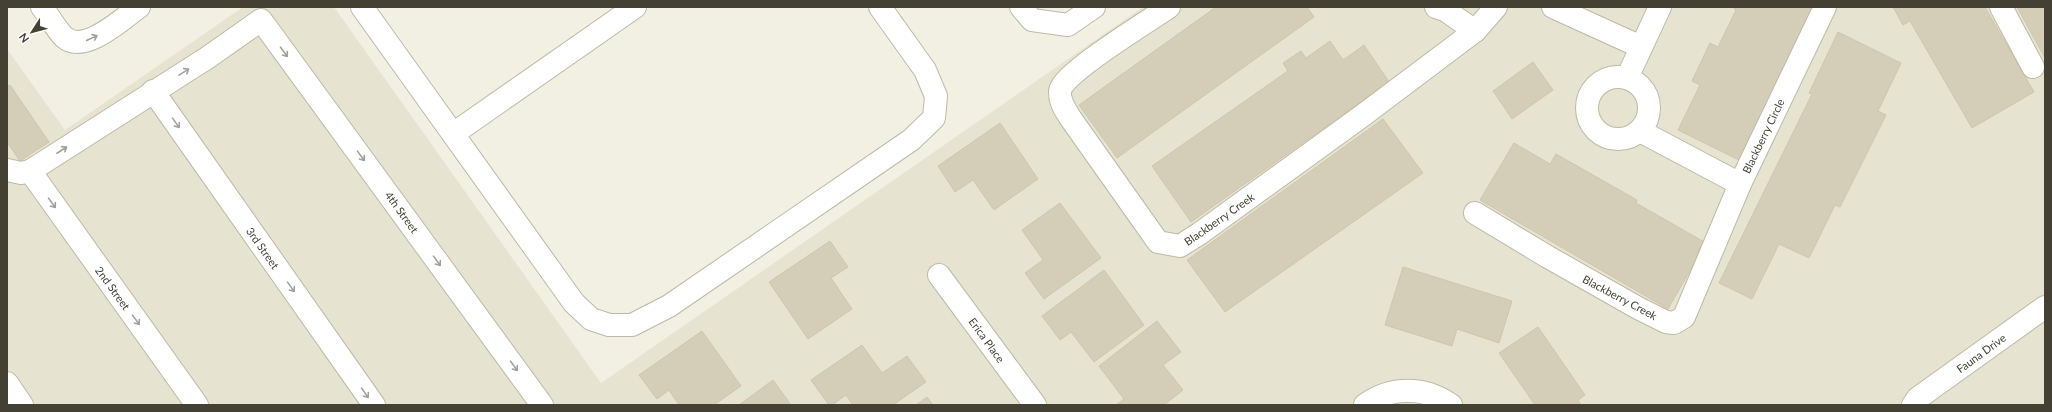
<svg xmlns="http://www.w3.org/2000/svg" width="2052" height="412" font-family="Lato,sans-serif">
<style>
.residential{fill:#e7e3d1}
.building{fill:#d4cdb8;stroke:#cfc6ab}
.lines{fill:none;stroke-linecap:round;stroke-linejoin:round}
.minor-casing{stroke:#beb9a6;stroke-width:24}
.minor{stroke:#fff;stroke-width:22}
.oneway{stroke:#a2a099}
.labels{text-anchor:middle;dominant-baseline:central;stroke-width:4;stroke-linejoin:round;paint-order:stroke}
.street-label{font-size:11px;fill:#444033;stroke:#fff}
</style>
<rect width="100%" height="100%" fill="#f2f0e3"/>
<path class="residential" d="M243,7h91l267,376 542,-376h902v398h-2038v-356l58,81z"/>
<g class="building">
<path d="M1216,7h91l7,10 -197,141 -38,-53z"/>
<path d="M1735,7h81l-75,154 -63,-31 22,-45 -8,-4 18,-38 8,4 18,-37 -2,-1z"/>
<path d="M1893,7h92l49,85 -62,36 -62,-107 -7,4z"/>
<path d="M2017,7h28v51z"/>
<path d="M1838,32l63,31 -23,48 8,4 -46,92 -5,-2 -26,53 -30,-14 -27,55 -33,-16 93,-189 -3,-1z"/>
<path d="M1330,41l13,19 21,-15 25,37 -198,140 -39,-56 136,-95 -5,-8 18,-12 5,7z"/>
<path d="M1533,62l20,28 -41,29 -19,-28z"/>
<path d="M10,85l39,57 -29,19 -13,-19v-55z"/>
<path d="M1383,119l40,54 -198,139 -38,-52z"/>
<path d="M1000,123l38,56 -44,31 -21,-30 -18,12 -17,-26z"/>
<path d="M1514,143l36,21 6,-10 81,46 -1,3 70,40 -38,66 -188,-109z"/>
<path d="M1060,203l41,55 -57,41 -19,-26 18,-13 -21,-30z"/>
<path d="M830,241l18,26 -17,11 21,31 -44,30 -39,-57z"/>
<path d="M1403,267l109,34 -13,42 -42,-14 -5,17 -67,-21z"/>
<path d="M1104,270l40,55 -50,37 -23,-30 -11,8 -18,-24z"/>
<path d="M1157,321l24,31 -18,13 20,25 -19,15h-48l8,-6 -25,-33z"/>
<path d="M1538,327l47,68 -7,5 3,5h-46l-36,-52z"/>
<path d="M702,331l39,55 -27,19h-35l-10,-15 -12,9 -18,-24z"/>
<path d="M862,345l20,28 25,-17 19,26 -33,23h-40l-7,-10 -14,10h-3l-18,-25z"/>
<path d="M773,380l18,25h-52z"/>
<path d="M927,397l6,8h-17z"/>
</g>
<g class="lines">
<g class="minor-casing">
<g id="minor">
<path d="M42,7c7,9 14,22 22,30 20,18 58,-18 75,-30"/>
<path d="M362,7l212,296 17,16 18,6h23l37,-19 242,-166 23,-22 2,-22 -11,-26 -45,-63"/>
<path d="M1021,7l11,13 36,5 26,-18"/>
<path d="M1169,7c-17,12 -108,67 -109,84 -1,11 6,20 11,28l87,123 22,4 19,-12 163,-118 113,-85 -30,-21 -9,-3"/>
<path d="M1553,7l88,40"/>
<path d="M2001,7l32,60"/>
<path d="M1475,31l21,-24"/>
<circle cx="1618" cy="108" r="31"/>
<path d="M1627,78l33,-71"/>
<path d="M153,91l221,314"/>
<path d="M1640,131l100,53"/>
<path d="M453,134l182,-127"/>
<path d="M7,170l14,3 9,-2 177,-113 54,-38 281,385"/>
<path d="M30,171l167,234"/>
<path d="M1475,213l73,44 90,51 28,14 8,1 10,-6 56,-133 85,-177"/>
<path d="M939,275l96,130"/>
<path d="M7,383l15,22"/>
<path d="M1365,405c26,-19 59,-19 86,0"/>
<path d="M1913,405l5,-7 127,-91"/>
</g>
</g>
<use href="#minor" class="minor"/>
</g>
<defs><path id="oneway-shaft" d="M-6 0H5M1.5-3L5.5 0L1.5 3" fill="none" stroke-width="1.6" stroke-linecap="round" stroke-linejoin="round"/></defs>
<g class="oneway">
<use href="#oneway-shaft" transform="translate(92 38) rotate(-25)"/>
<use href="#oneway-shaft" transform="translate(284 52) rotate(54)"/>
<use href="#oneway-shaft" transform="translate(184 72) rotate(-32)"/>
<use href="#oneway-shaft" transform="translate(176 123) rotate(55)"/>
<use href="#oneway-shaft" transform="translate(62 150) rotate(-33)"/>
<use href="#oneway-shaft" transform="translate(361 156) rotate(54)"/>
<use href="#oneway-shaft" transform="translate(52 203) rotate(54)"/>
<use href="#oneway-shaft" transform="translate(437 261) rotate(54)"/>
<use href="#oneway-shaft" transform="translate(291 287) rotate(55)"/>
<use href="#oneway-shaft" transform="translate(136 320) rotate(54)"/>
<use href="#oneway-shaft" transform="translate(514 366) rotate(54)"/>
<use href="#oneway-shaft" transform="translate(365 393) rotate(55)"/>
</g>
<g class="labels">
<g class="street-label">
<text transform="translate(1763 136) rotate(-64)">Blackberry Circle</text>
<text transform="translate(402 212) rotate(54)">4th Street</text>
<text transform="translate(1219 219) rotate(-35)">Blackberry Creek</text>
<text transform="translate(263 248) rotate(55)">3rd Street</text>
<text transform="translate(113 288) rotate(54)">2nd Street</text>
<text transform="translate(1620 297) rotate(28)">Blackberry Creek</text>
<text transform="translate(987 340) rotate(54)">Erica Place</text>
<text transform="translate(1981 353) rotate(-36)">Fauna Drive</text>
</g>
</g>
<rect width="2052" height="412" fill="none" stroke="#444033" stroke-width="16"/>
<g transform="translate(32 32) rotate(234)" stroke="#ffffff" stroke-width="3" paint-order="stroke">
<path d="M0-3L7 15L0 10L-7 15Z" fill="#444033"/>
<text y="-6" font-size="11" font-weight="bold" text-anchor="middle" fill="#444033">N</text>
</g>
</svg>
